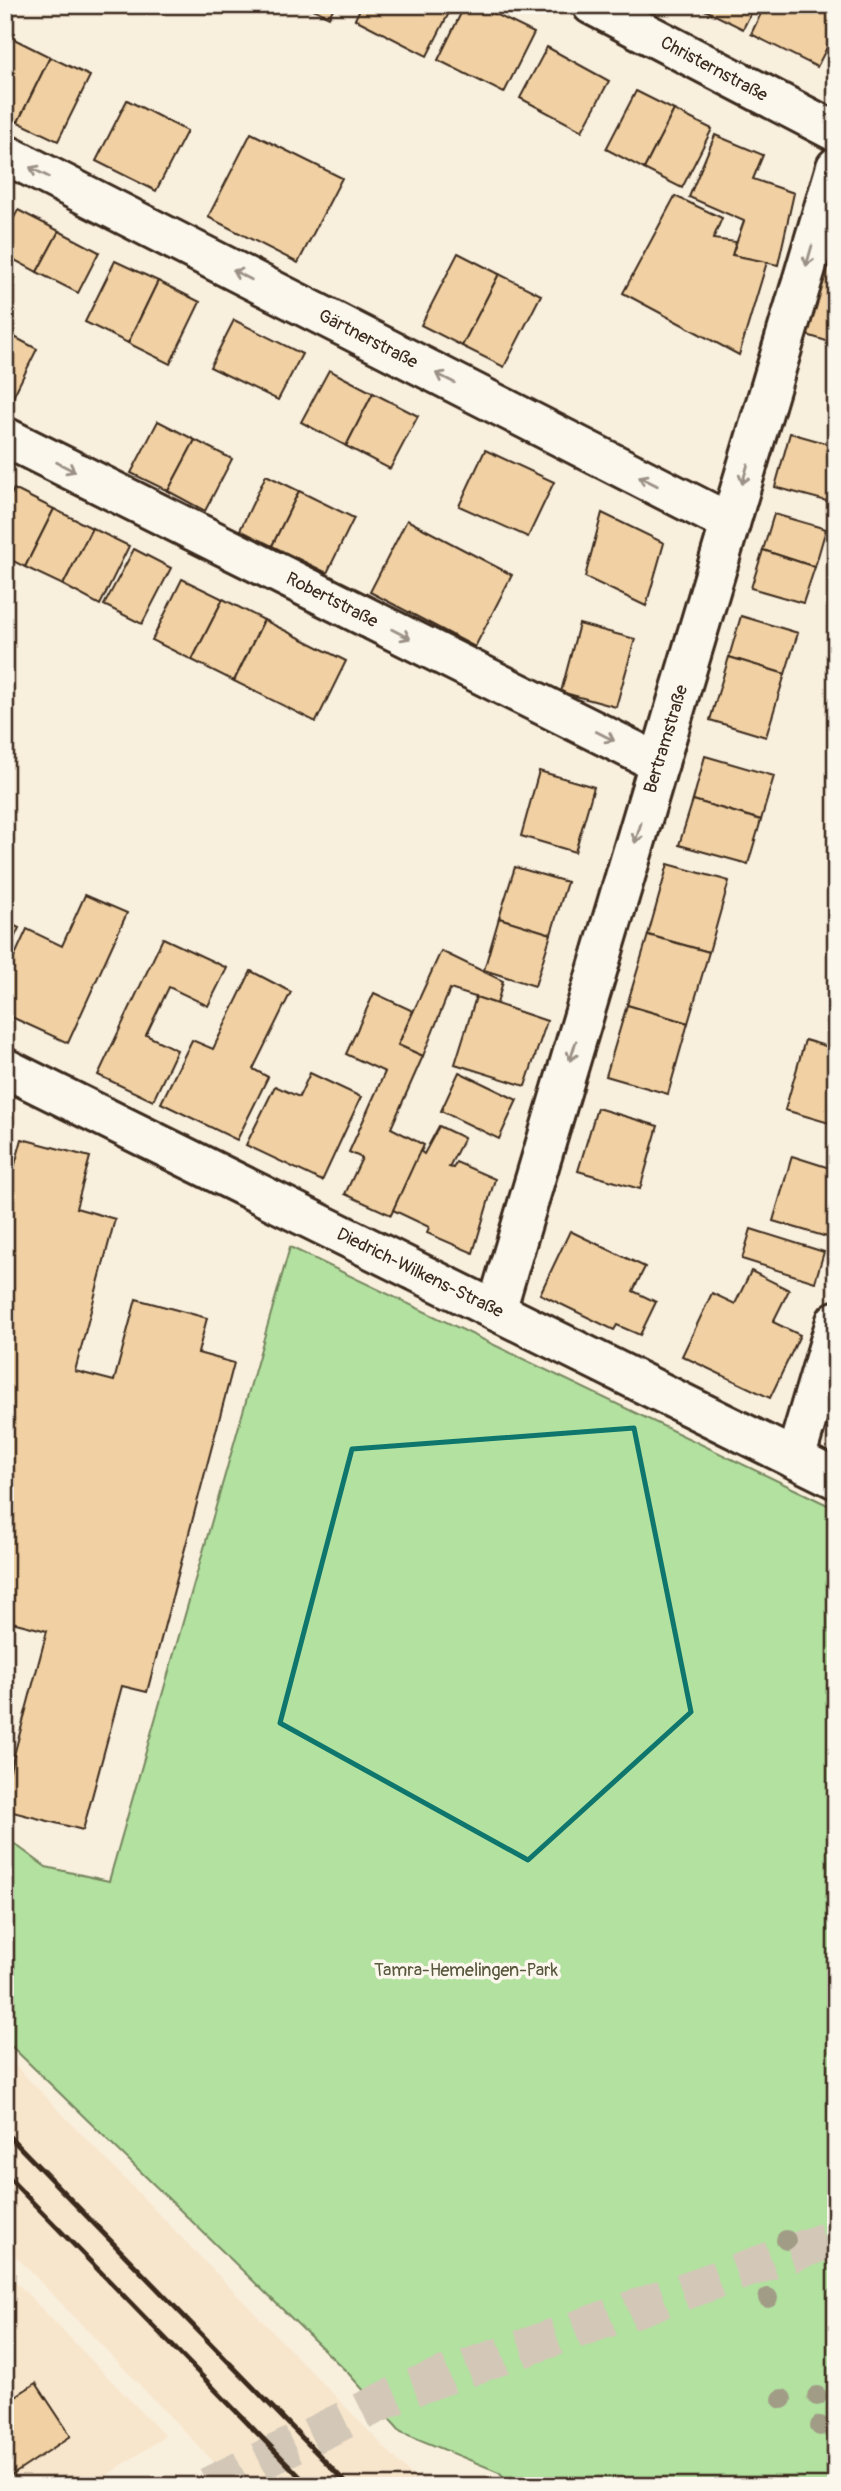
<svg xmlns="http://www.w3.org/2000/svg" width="841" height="2491" font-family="Pangolin,sans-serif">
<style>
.built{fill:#f7e6cc}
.green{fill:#b2e1a0;stroke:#76865f;stroke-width:2}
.building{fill:#f1d1a3;stroke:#3b2a1e;stroke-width:2}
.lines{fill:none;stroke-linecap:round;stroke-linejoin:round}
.major-tunnel{stroke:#d3c8b7;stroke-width:38;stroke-dasharray:38 19;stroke-linecap:butt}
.minor-casing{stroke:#3b2a1e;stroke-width:44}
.minor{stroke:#fbf7ec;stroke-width:38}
.rail{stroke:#3b2a1e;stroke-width:5}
.tree{fill:#a19c86}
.oneway{stroke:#9b9085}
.marked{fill:none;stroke:#0f766e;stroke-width:5;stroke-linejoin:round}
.labels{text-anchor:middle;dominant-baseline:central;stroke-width:7;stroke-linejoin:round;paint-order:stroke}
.street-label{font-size:18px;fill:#3b2a1e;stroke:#fbf7ec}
.park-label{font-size:18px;fill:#59583e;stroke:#fbf7ec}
</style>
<rect width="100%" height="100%" fill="#f9efdd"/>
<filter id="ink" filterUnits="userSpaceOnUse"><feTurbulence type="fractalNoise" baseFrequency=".0143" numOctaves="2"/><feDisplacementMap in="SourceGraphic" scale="14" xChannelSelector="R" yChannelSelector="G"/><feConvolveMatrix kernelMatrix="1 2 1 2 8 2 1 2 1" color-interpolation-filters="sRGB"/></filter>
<g filter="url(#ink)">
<g class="built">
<path d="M5,2055l415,429 21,2h-204l-232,-241z"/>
<path d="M5,2271l160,165 -74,50h-86z"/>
</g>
<path class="green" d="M290,1247l546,262v977h-323l-14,-14 -98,-40 -53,-59 -343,-333v-203l41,30 63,14z"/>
<g class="building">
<path d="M305,5h30l-6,12z"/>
<path d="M362,5h91l-26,51 -72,-37z"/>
<path d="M465,5h12l57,28 -30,60 -66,-33z"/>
<path d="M695,5h60l-12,24z"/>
<path d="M765,5h71v25l-19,37 -66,-33z"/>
<path d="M10,37l40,20 -32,65 -13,-6v-68z"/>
<path d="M547,47l62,34 -27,50 -62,-33z"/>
<path d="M50,57l40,19 -32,65 -40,-19z"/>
<path d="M636,91l38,19 -30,59 -38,-20z"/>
<path d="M127,100l60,31 -31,60 -60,-30z"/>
<path d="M674,110l38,19 -30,59 -38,-19z"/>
<path d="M251,133l91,45 -44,85 -90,-46z"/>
<path d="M715,135l48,20 -10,24 41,14 -16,72 -46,-10 12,-34 -55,-24z"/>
<path d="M675,196l47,22 -9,21 23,3 -4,13 35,7 -28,93 -116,-62z"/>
<path d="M18,210l41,21 -22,41 -32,-17v-20z"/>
<path d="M59,231l40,21 -21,41 -41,-21z"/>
<path d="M458,253l41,21 -37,72 -41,-21z"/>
<path d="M115,261l43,20 -30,62 -43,-21z"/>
<path d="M828,265l8,3v76l-29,-9z"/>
<path d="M499,274l42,21 -37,72 -42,-21z"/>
<path d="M158,281l42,21 -30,62 -42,-21z"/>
<path d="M234,320l68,34 -24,46 -68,-33z"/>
<path d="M5,332l32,17 -30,60 -2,-1z"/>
<path d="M329,370l44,23 -27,53 -45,-24z"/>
<path d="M373,393l45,23 -28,53 -44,-23z"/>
<path d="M158,421l37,19 -27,51 -37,-18z"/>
<path d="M790,433l46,13 -2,57 -59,-16z"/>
<path d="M195,440l37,19 -27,52 -37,-20z"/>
<path d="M485,450l69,32 -26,55 -69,-31z"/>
<path d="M266,475l33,16 -27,55 -32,-16z"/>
<path d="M14,489l40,20 -29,58 -20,-10v-50z"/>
<path d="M299,491l55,27 -27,55 -55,-27z"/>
<path d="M54,509l38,19 -29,57 -38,-18z"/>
<path d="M602,513l62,30 -18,63 -61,-29z"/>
<path d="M774,514l52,15 -11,38 -52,-17z"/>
<path d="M407,520l105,55 -37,72 -105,-55z"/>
<path d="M92,528l37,18 -29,59 -37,-20z"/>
<path d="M134,549l37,19 -29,56 -38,-19z"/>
<path d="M763,550l52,17 -12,36 -52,-15z"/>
<path d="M182,579l41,20 -31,61 -40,-20z"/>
<path d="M223,599l41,21 -30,61 -42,-21z"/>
<path d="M741,616l57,17 -13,41 -56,-17z"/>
<path d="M264,620l82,41 -30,61 -82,-41z"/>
<path d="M579,624l56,15 -19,68 -55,-15z"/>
<path d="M729,657l56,17 -19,63 -56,-17z"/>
<path d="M705,756l69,20 -13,44 -68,-20z"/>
<path d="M539,771l55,16 -19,65 -54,-16z"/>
<path d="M693,800l68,20 -13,44 -69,-19z"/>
<path d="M668,864l61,17 -20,71 -61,-17z"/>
<path d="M515,867l52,15 -16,52 -52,-16z"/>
<path d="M85,895l42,18 -59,130 -63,-29v-37l22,-48 35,17z"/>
<path d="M499,918l52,16 -16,52 -51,-16z"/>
<path d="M5,921l14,7 -14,29z"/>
<path d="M648,935l61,17 -21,71 -61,-18z"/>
<path d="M163,938l64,30 -19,38 -39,-19 -23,48 31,15 -24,51 -55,-26z"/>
<path d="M441,951l62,30 -6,23 -47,-15 -27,67 -25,-11z"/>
<path d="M251,971l40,21 -38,77 15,8 -31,63 -76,-37 31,-63 21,9z"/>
<path d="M374,993l39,18 -15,34 25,11 -32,72 33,17 -33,70 -46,-21 17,-36 -13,-6 36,-80 -39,-18z"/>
<path d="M476,997l71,24 -22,65 -70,-22z"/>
<path d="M627,1005l61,18 -20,71 -62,-18z"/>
<path d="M805,1040l31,9v76l-51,-15z"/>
<path d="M459,1072l58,28 -18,39 -58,-28z"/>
<path d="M310,1073l51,24 -39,84 -76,-36 29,-59 24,11z"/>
<path d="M597,1108l61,18 -18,63 -62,-18z"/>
<path d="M439,1126l25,12 -15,29 4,1 3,-6 39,17 -22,74 -46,-20 2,-6 -36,-17 27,-59 4,3z"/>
<path d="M22,1139l68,18 -14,51 39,11 -40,152 39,10 22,-82 71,19 -9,35 36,10 -87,329 -25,-6 -39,144 -78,-20v-21l42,-158 -39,-10 -3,11v-431z"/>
<path d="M792,1156l44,14v38l-9,29 -54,-16z"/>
<path d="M751,1229l73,23 -9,30 -73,-23z"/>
<path d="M570,1231l75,36 -12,24 23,11 -16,33 -23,-10 -3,5 -74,-36z"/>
<path d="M751,1271l38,19 -16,32 27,13 -30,63 -88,-42 30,-63 23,11z"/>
<path d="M36,2383l35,53 -66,44v-77z"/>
</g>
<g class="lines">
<path class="major-tunnel" d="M208,2486l203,-98 415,-147 10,-2"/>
<g class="minor-casing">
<g id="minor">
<path d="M592,5l244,127"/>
<path d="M5,154l725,369"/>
<path d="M5,437l654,326"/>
<path d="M5,1068l831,411"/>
<path d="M496,1311l340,-1144"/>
<path d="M795,1459l41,-138"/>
</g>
</g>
<use href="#minor" class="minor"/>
<g class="rail">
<path d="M5,2132l344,354"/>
<path d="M5,2174l304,312"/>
</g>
</g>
<g class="tree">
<circle cx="786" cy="2240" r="10"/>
<circle cx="768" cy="2298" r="10"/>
<circle cx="817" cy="2396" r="10"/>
<circle cx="782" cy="2399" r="10"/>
<circle cx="820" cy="2426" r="10"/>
</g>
<defs><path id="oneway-shaft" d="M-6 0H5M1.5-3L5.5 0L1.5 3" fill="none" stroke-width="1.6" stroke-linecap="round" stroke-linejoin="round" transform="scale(1.75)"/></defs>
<g class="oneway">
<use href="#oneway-shaft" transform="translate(39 172) rotate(-153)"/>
<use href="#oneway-shaft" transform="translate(809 256) rotate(106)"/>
<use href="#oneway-shaft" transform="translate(242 275) rotate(-153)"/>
<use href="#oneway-shaft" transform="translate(445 378) rotate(-153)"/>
<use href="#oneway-shaft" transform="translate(66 467) rotate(27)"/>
<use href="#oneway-shaft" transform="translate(745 474) rotate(106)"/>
<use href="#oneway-shaft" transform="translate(648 481) rotate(-153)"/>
<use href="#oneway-shaft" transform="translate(401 634) rotate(27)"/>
<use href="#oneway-shaft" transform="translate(605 736) rotate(27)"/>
<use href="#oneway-shaft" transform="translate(638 833) rotate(107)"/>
<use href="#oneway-shaft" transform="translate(573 1051) rotate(107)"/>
</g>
</g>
<path class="marked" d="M634,1428l57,284 -163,148 -248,-137 72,-274z"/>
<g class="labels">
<g class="street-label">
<text transform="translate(714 69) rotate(28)">Christernstraße</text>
<text transform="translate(368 339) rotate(27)">Gärtnerstraße</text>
<text transform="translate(332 600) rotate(27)">Robertstraße</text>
<text transform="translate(666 739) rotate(-73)">Bertramstraße</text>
<text transform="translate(420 1273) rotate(26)">Diedrich-Wilkens-Straße</text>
</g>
<g class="park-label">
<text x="466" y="1970">Tamra-Hemelingen-Park</text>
</g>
</g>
<rect width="841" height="2491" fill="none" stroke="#fbf7ec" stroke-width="28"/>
<rect x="14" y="14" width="813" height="2463" fill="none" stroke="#3b2a1e" stroke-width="2.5" filter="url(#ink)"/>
</svg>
